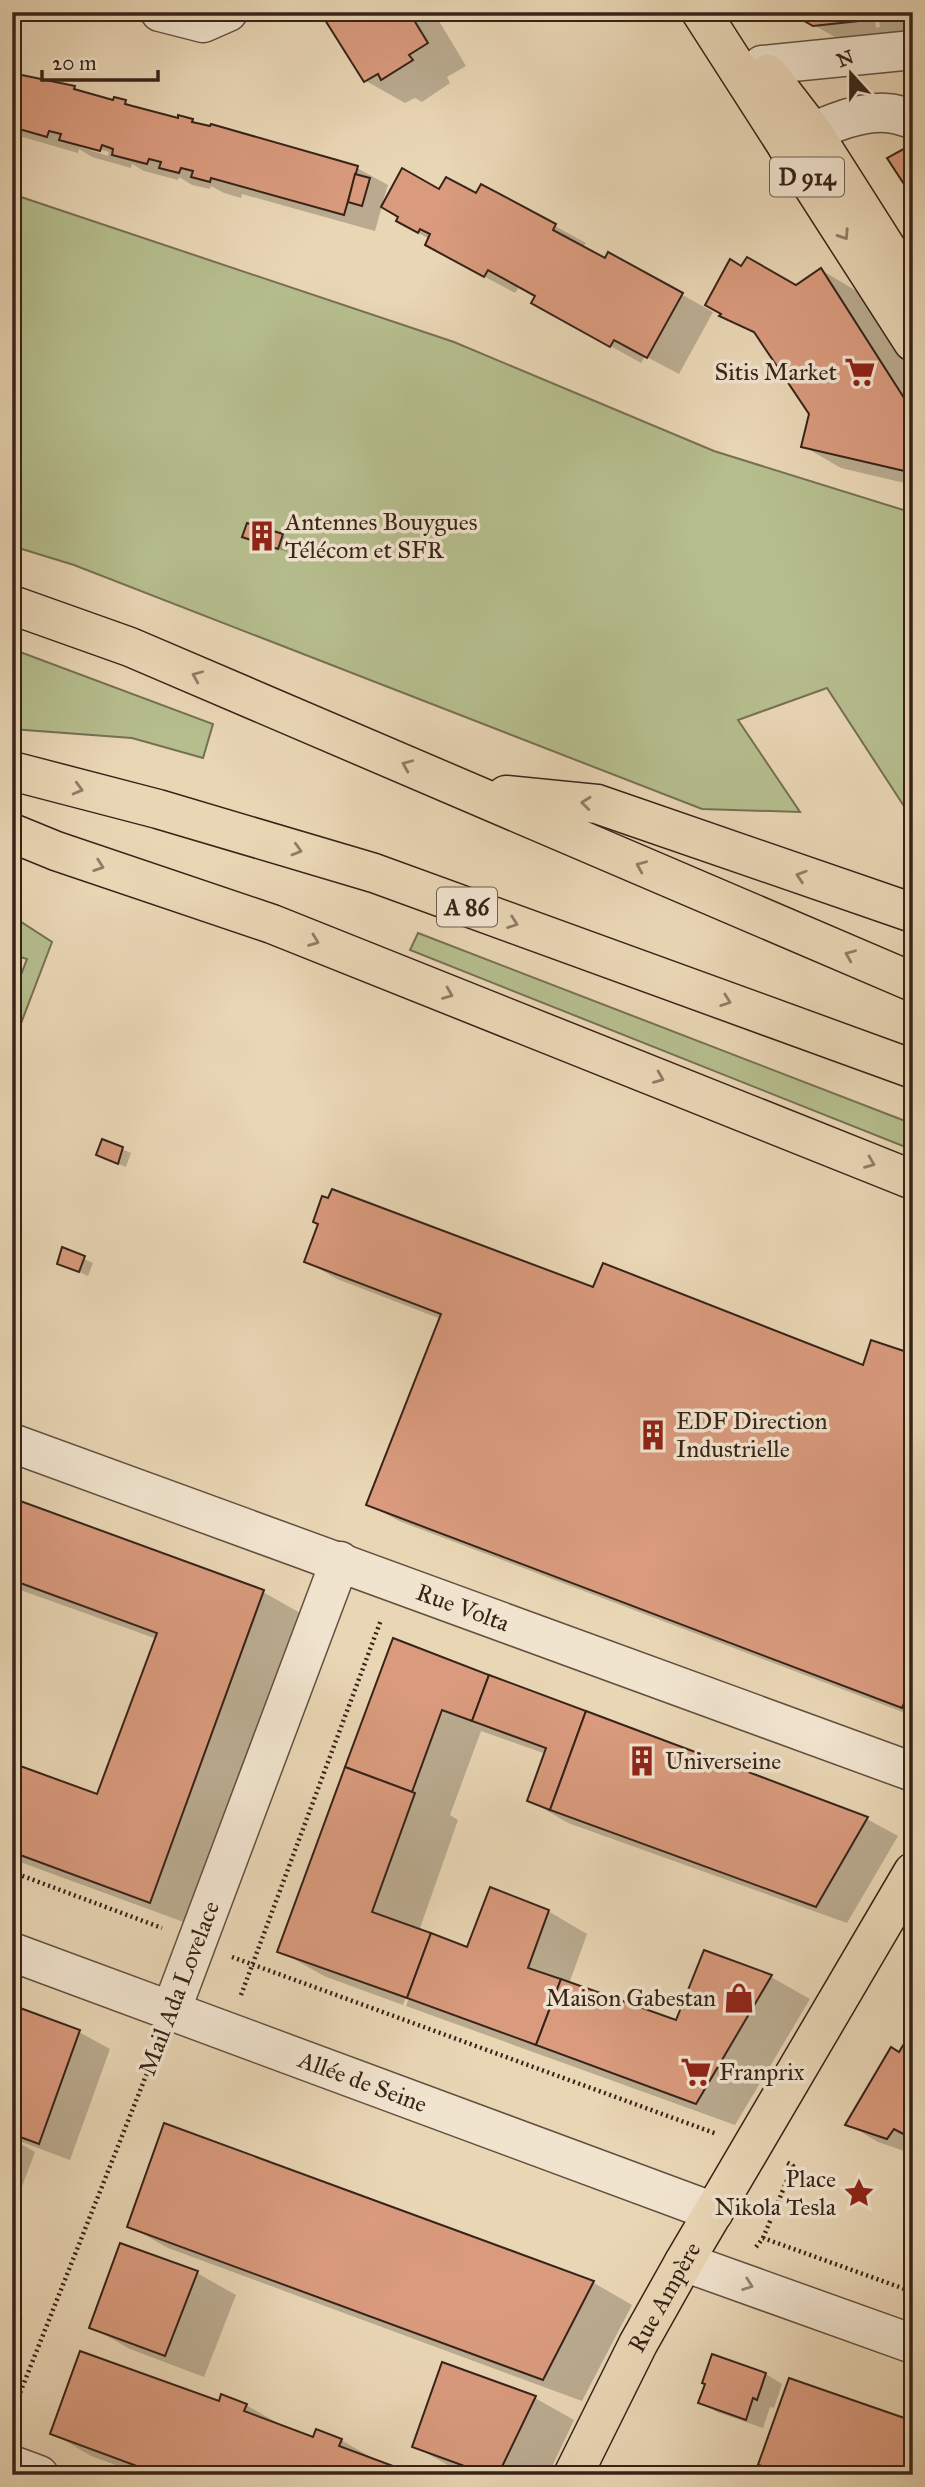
<svg xmlns="http://www.w3.org/2000/svg" width="925" height="2487" font-family="'IM FELL Great Primer',serif">
<style>
.green{fill:#b6be8e;stroke:#767053;stroke-width:2}
.shadow{fill:#0003;fill-rule:evenodd}
.building{fill:#d99a7d;stroke:#372318;stroke-width:2}
.lines{fill:none;stroke-linecap:round;stroke-linejoin:round}
.minor-casing{stroke:#64503f;stroke-width:41}
.major-casing{stroke:#372318;stroke-width:41}
.highway-casing{stroke:#372318;stroke-width:41}
.path{stroke:#372318;stroke-width:4.5;stroke-dasharray:2 3.5;stroke-linecap:butt}
.minor{stroke:#f1e4cf;stroke-width:38}
.major{stroke:#e9d6b5;stroke-width:38}
.highway{stroke:#e9d6b5;stroke-width:38}
.oneway{stroke:#907c66}
.oneway2{stroke:#948474}
.labels{text-anchor:middle;dominant-baseline:central;stroke-width:7;stroke-linejoin:round;paint-order:stroke}
.shield{fill:#f1e4cf;stroke:#6f5d4f;stroke-width:2}
.shield-label{font-size:23px;font-weight:bold;fill:#372318}
.poi-label{font-size:24px;fill:#372318;stroke:#f1e4cf;text-anchor:start}
.street-label{font-size:24px;fill:#372318;stroke:#f1e4cf}
</style>
<rect width="100%" height="100%" fill="#e9d6b5"/>
<filter id="stains"><feTurbulence type="fractalNoise" baseFrequency=".00286" numOctaves="4"/><feColorMatrix values="0 0 0 0 .2 0 0 0 0 .09 0 0 0 0 .02 0 0 0 .5 -.17"/></filter>
<radialGradient id="worn" r=".72"><stop offset=".6" stop-color="#630" stop-opacity="0"/><stop offset="1" stop-color="#630" stop-opacity=".3"/></radialGradient>
<g class="green">
<path d="M12,194l442,148 260,109 199,62v307l-86,-132 -89,32 62,92 -98,-3 -628,-244 -62,-19z"/>
<path d="M12,649l201,75 -10,34 -71,-20 -120,-9z"/>
<path d="M12,916l40,26 -40,105v-49l15,-39 -15,-5z"/>
<path d="M418,933l495,191v26l-503,-200z"/>
</g>
<g class="shadow">
<path d="M322,12h115l1,2 -2,2 30,50 -19,11 3,6 -28,19 -7,-4 -10,5 -39,-22z"/>
<path d="M874,12l2,16 4,-1 -2,-15h34l1,29 -73,-1 -40,-23z"/>
<path d="M12,75l62,12 12,7 28,8h11l13,7 41,11h13l10,6 155,42 31,17 -6,20 58,-14 37,5 5,-10 104,57 -4,5 23,13 4,-7 104,58 -34,62 -34,-18 -4,7 -77,-43 -27,-24 -17,-10 -5,7 -58,-31 -28,-23 -31,-18 2,-4 -18,-11 -7,25 -133,-37 -1,4 -17,-5 -13,-7 -1,3 -18,-4 -13,-8 -1,3 -34,-9 -12,-7 -1,4 -39,-11 -13,-8 -1,4 -66,-19zM74,142l35,10 -1,4 -28,-9z"/>
<path d="M742,268l54,19 25,-17 39,23 53,82v110l-72,-17 -38,-22 7,-33 -50,-76 -38,-22z"/>
<path d="M282,536l8,4 -3,12 -43,-15z"/>
<path d="M103,1141l28,12 -5,14 -20,-8z"/>
<path d="M63,1249l30,14 -5,13 -29,-13z"/>
<path d="M306,1261l288,29 270,77 49,-11v360l-514,-195 -31,-17 73,-185 -104,-40z"/>
<path d="M12,1500l251,92 39,22 -113,310 -177,-65v-95l86,32 59,-157 -145,-52z"/>
<path d="M394,1641l473,178 31,17 -51,87 -279,-100 -39,-23 17,-46 -65,-23 -31,84 8,5 -39,111 49,18 80,-38 39,23 -18,50 108,38 28,-70 66,25 39,22 -75,126 -329,-119 24,-66h-3l-24,65 -79,-29 -44,-25z"/>
<path d="M12,2007l67,25 31,17 -40,111 -48,-18 -1,2 14,8 -23,61z"/>
<path d="M913,2033v121l-35,-12 -30,-18 52,-70z"/>
<path d="M165,2125l429,158 38,22 -50,96 -414,-153 -39,-22z"/>
<path d="M197,2273l39,22 -32,82 -74,-28 -39,-22z"/>
<path d="M12,2312l11,6 -11,27z"/>
<path d="M713,2356l53,18 16,10 -8,24 -4,-1 -7,21 -46,-16 -16,-10z"/>
<path d="M535,2398l39,22 -26,55h-77l-18,-7 -39,-22z"/>
<path d="M220,2404l26,1 40,23 28,11 27,1 40,23 31,12h-269l-52,-19 -39,-23z"/>
</g>
<g class="building">
<path d="M320,12h89l19,31 -19,12 4,5 -32,20 -3,-6 -14,8z"/>
<path d="M795,12h81l1,7 -64,7 -14,-8z"/>
<path d="M12,73l63,13 -1,3 39,11 1,-3 12,3 -1,4 53,14v-3l15,4 -1,3 18,4 1,-2 147,42 -14,49 -133,-37 -1,4 -19,-5 2,-6 -12,-3 -2,5 -20,-5 2,-6 -12,-3 -2,5 -35,-9 1,-6 -11,-4 -2,6 -41,-11 2,-6 -12,-3 -2,6 -35,-10z"/>
<path d="M913,73v26l-4,-3 -2,-22z"/>
<path d="M909,146l4,3v49l-26,-40z"/>
<path d="M402,168l37,21 7,-12 30,16 5,-9 75,40 -3,6 52,28 3,-6 75,41 -36,65 -33,-18 -4,7 -79,-44 4,-7 -47,-26 -4,7 -59,-32 5,-11 -10,-5 -2,4 -22,-12 2,-4 -17,-10z"/>
<path d="M355,174l15,4 -8,28 -14,-4z"/>
<path d="M747,257l49,28 25,-17 92,144v61l-112,-26 8,-33 -55,-82 -35,-16 2,-2 -16,-9 25,-46 11,7z"/>
<path d="M247,523l36,11 -5,15 -36,-12z"/>
<path d="M102,1139l21,8 -5,17 -22,-9z"/>
<path d="M332,1189l261,98 10,-24 260,102 8,-25 42,14v326l-11,28 -536,-203 75,-191 -137,-52 14,-38 -5,-2 9,-26 6,2z"/>
<path d="M62,1247l23,9 -6,16 -22,-8z"/>
<path d="M12,1498l252,92 -114,313 -138,-51v-89l85,31 60,-161 -145,-53z"/>
<path d="M393,1638l96,37 -17,46 -30,-11 -30,82 -67,-25z"/>
<path d="M489,1675l97,36 -36,99 -23,-9 19,-53 -74,-27z"/>
<path d="M586,1711l282,106 -52,90 -266,-97z"/>
<path d="M345,1767l70,26 -43,119 59,21 -24,65 -130,-46z"/>
<path d="M490,1887l59,23 -21,58 33,11 -25,66 -129,-47 24,-65 36,14z"/>
<path d="M704,1950l68,25 -76,129 -160,-59 25,-66 115,41z"/>
<path d="M12,2005l68,25 -41,114 -27,-10z"/>
<path d="M913,2029v110l-19,-10 -7,10 -42,-14 46,-78 8,5z"/>
<path d="M164,2123l430,158 -51,99 -416,-153z"/>
<path d="M120,2243l78,28 -33,85 -76,-28z"/>
<path d="M80,2351l139,50 2,-7 26,10 -3,7 69,26 3,-8 26,10 -3,7 78,29h-256l-111,-41z"/>
<path d="M712,2354l54,19 -9,27 -4,-2 -7,22 -48,-17 7,-19 -3,-1z"/>
<path d="M442,2362l94,34 -38,79h-9l-77,-28z"/>
<path d="M789,2378l124,43v54h-126l-28,-10 -4,8z"/>
</g>
<g class="lines">
<g class="minor-casing">
<g id="minor">
<path d="M160,12l43,11 25,-11"/>
<path d="M762,65l151,-15"/>
<path d="M787,146c26,-16 68,-35 99,-33 9,0 18,4 27,6"/>
<path id="s1" d="M12,1443l901,329"/>
<path id="s2" d="M12,1952l702,260"/>
<path d="M171,2011l169,-450"/>
<path d="M684,2262l229,82"/>
<path d="M12,2465l27,10"/>
</g>
</g>
<g class="major-casing">
<g id="major">
<path d="M701,12l212,330"/>
<path d="M768,74l44,57 101,159"/>
<path id="s3" d="M573,2475l65,-131 46,-82 229,-390"/>
</g>
</g>
<g class="highway-casing">
<g id="highway">
<path d="M12,605l118,42 783,335"/>
<path d="M12,771l146,38 216,64 539,196"/>
<path d="M506,795l91,9 316,109"/>
<path d="M12,833l44,18 216,73 641,256"/>
</g>
</g>
<g class="path">
<path d="M12,1872l150,56"/>
<path d="M232,1957l485,177"/>
<path d="M241,1995l140,-375"/>
<path d="M763,2238l30,-72 -7,-4"/>
<path d="M756,2247l7,-9 150,54"/>
<path d="M12,2413l145,-365"/>
</g>
<use href="#minor" class="minor"/>
<use href="#major" class="major"/>
<use href="#highway" class="highway"/>
</g>
<defs><path id="oneway-chevron" d="M-2-3.5L2.5 0L-2 3.5" fill="none" stroke-width="1.6" stroke-linecap="round" stroke-linejoin="round" transform="scale(1.75)"/></defs>
<g class="oneway">
<use href="#oneway-chevron" transform="translate(844 235) rotate(57)"/>
<use href="#oneway-chevron" transform="translate(197 676) rotate(-157)"/>
<use href="#oneway-chevron" transform="translate(407 765) rotate(-157)"/>
<use href="#oneway-chevron" transform="translate(78 789) rotate(15)"/>
<use href="#oneway-chevron" transform="translate(586 803) rotate(-174)"/>
<use href="#oneway-chevron" transform="translate(297 850) rotate(16)"/>
<use href="#oneway-chevron" transform="translate(99 866) rotate(19)"/>
<use href="#oneway-chevron" transform="translate(641 866) rotate(-157)"/>
<use href="#oneway-chevron" transform="translate(801 876) rotate(-162)"/>
<use href="#oneway-chevron" transform="translate(513 923) rotate(20)"/>
<use href="#oneway-chevron" transform="translate(314 941) rotate(21)"/>
<use href="#oneway-chevron" transform="translate(850 955) rotate(-157)"/>
<use href="#oneway-chevron" transform="translate(448 994) rotate(22)"/>
<use href="#oneway-chevron" transform="translate(726 1001) rotate(20)"/>
<use href="#oneway-chevron" transform="translate(659 1078) rotate(22)"/>
<use href="#oneway-chevron" transform="translate(870 1163) rotate(22)"/>
</g>
<use class="oneway2" href="#oneway-chevron" transform="translate(748 2285) rotate(20)"/>
<defs>
<g id="supermarket-bare" transform="scale(2.415)"><path d="M-6-5.5h2.5l.6 2H6L4.5 2H-2.5L-4.4-4H-6ZM-1.5 3.2a1.3 1.3 0 1 0 .1 0ZM3 3.2a1.3 1.3 0 1 0 .1 0Z" fill="#8f2418" stroke="#f1e4cf" stroke-width="2.5" paint-order="stroke"/></g>
<g id="building-bare" transform="scale(2.415)"><path d="M-4-6H4V6H1V3H-1V6H-4ZM-2.5-4.3h1.7v1.8h-1.7ZM.8-4.3h1.7v1.8H.8ZM-2.5-1h1.7V.8h-1.7ZM.8-1h1.7V.8H.8Z" fill="#8f2418" stroke="#f1e4cf" stroke-width="2.5" paint-order="stroke"/></g>
<g id="shop-bare" transform="scale(2.415)"><path d="M-5-2.5h2.3a2.7 3.5 0 0 1 5.4 0H5L5.5 6h-11ZM-1.5-2.5h3a1.5 2.3 0 0 0-3 0Z" fill="#8f2418" stroke="#f1e4cf" stroke-width="2.5" paint-order="stroke"/></g>
<g id="sight-bare" transform="scale(2.415)"><path d="M0-6L1.8-2.2L6-1.7L2.9 1.2L3.7 5.4L0 3.3L-3.7 5.4L-2.9 1.2L-6-1.7L-1.8-2.2Z" fill="#8f2418" stroke="#f1e4cf" stroke-width="2.5" paint-order="stroke"/></g>
</defs>
<g fill-rule="evenodd">
<use href="#supermarket-bare" x="860" y="372"/>
<use href="#building-bare" x="262" y="536"/>
<use href="#building-bare" x="653" y="1435"/>
<use href="#building-bare" x="642" y="1761"/>
<use href="#shop-bare" x="739" y="1998"/>
<use href="#supermarket-bare" x="696" y="2072"/>
<use href="#sight-bare" x="859" y="2193"/>
</g>
<g class="labels">
<g class="shield">
<rect x="770" y="157.5" width="74" height="39" rx="5"/>
<rect x="437" y="887.5" width="60" height="39" rx="5"/>
</g>
<g class="shield-label">
<text x="807" y="177">D 914</text>
<text x="467" y="907">A 86</text>
</g>
<g class="poi-label">
<text x="837" y="372" text-anchor="end">Sitis Market</text>
<text x="285" y="522">Antennes Bouygues<tspan x="285" dy="28">Télécom et SFR</tspan></text>
<text x="676" y="1421">EDF Direction<tspan x="676" dy="28">Industrielle</tspan></text>
<text x="665" y="1761">Universeine</text>
<text x="716" y="1998" text-anchor="end">Maison Gabestan</text>
<text x="719" y="2072">Franprix</text>
<text x="836" y="2179" text-anchor="end">Place<tspan x="836" dy="28">Nikola Tesla</tspan></text>
</g>
<g class="street-label">
<text stroke="none"><textPath href="#s1" startOffset="480">Rue Volta</textPath></text>
<text transform="translate(179 1988) rotate(-69)">Mail Ada Lovelace</text>
<text stroke="none"><textPath href="#s2" startOffset="374">Allée de Seine</textPath></text>
<text stroke="none"><textPath href="#s3" startOffset="200">Rue Ampère</textPath></text>
</g>
</g>
<rect width="925" height="2487" fill="none" stroke="#e9d6b5" stroke-width="42"/>
<rect x="14" y="14" width="897" height="2459" fill="none" stroke="#372318" stroke-width="3.5"/>
<rect x="21" y="21" width="883" height="2445" fill="none" stroke="#372318" stroke-width="2"/>
<g transform="translate(851 74) rotate(339)" stroke="#f1e4cf" stroke-width="5" paint-order="stroke">
<path d="M0-5L12 26L0 18L-12 26Z" fill="#372318"/>
<text y="-10" font-size="19" font-weight="bold" text-anchor="middle" fill="#372318">N</text>
</g>
<path d="M42 70v10h116v-10" fill="none" stroke="#372318" stroke-width="3.5"/>
<text x="52" y="70" font-size="21" fill="#372318" stroke="#f1e4cf" stroke-width="5" paint-order="stroke">20 m</text>
<rect width="100%" height="100%" filter="url(#stains)"/>
<rect width="100%" height="100%" fill="url(#worn)"/>
</svg>
